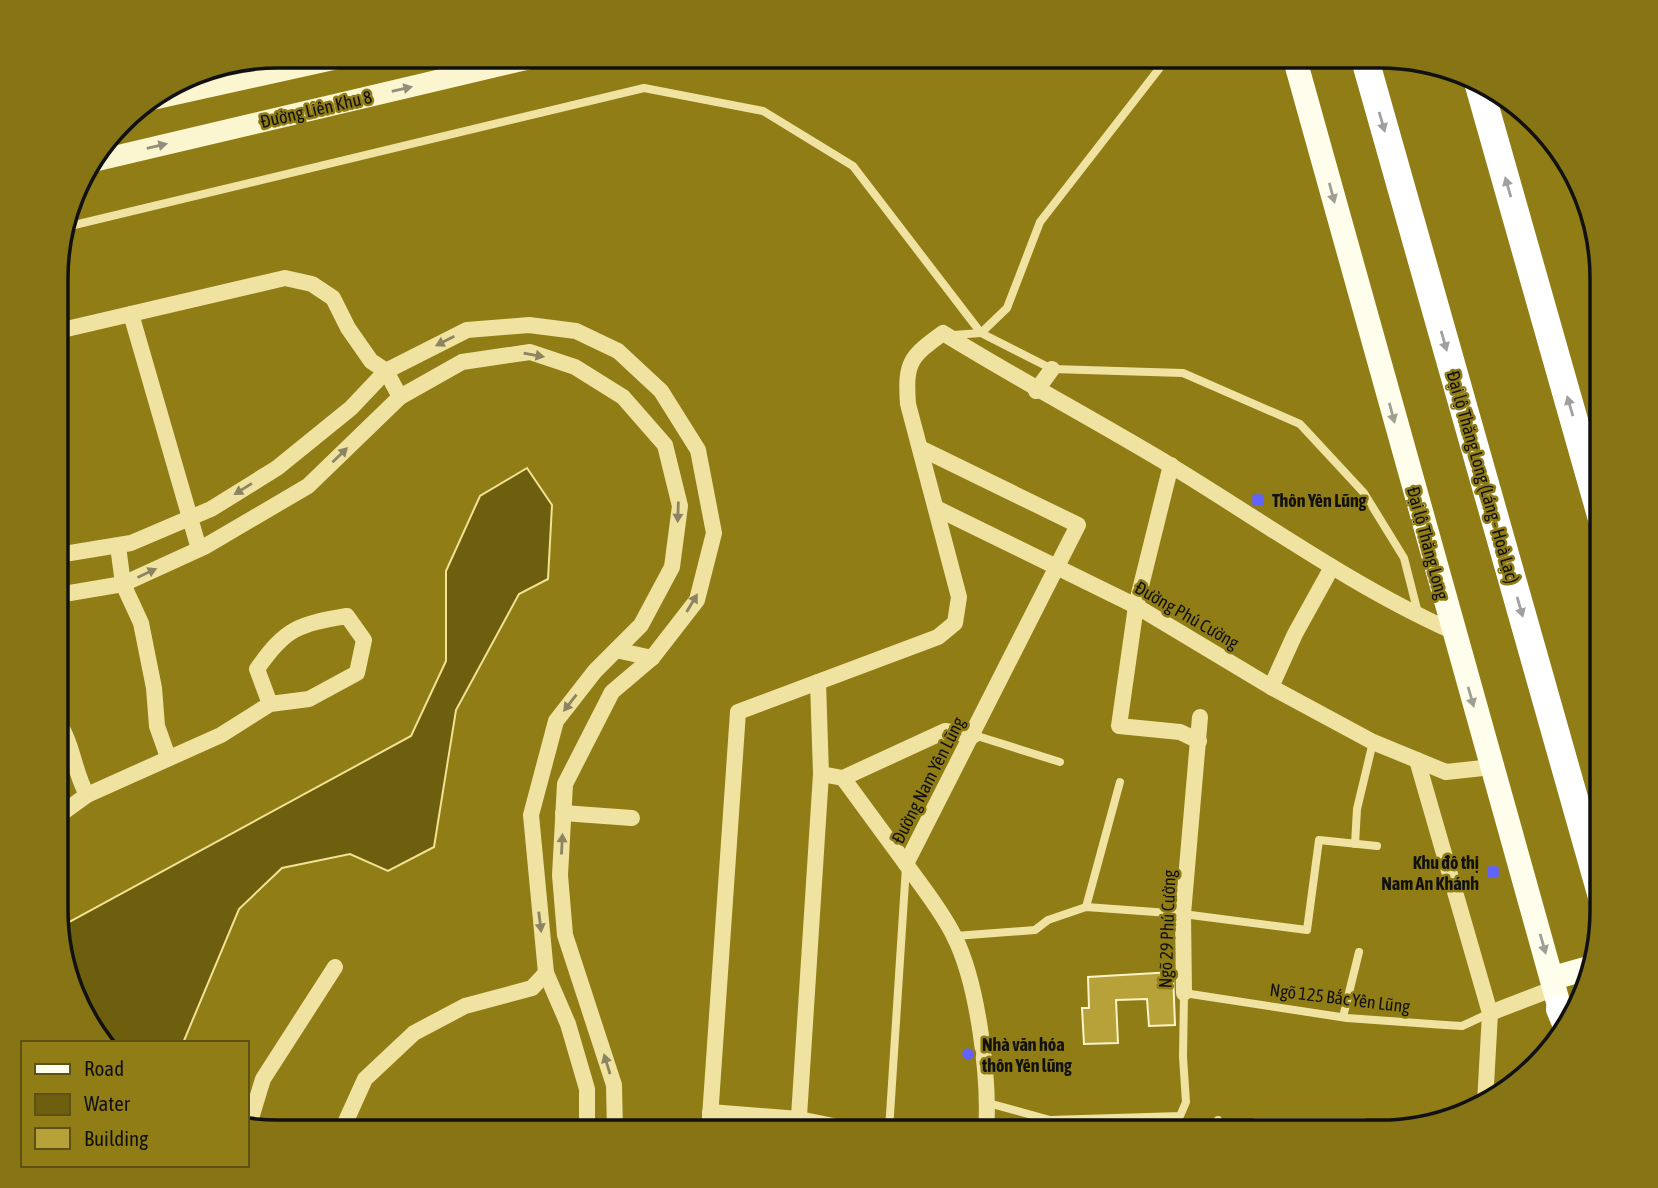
<svg xmlns="http://www.w3.org/2000/svg" width="1658" height="1188" font-family="'Asap Condensed',sans-serif">
<style>
.water{fill:#6d5f0e;stroke:#f3e194;stroke-width:2}
.building{fill:#b7a23a;stroke:#fcf3c9;stroke-width:2}
.lines{fill:none;stroke-linecap:round;stroke-linejoin:round}
.lane{stroke:#f0e3a2;stroke-width:8}
.street{stroke:#f0e3a2;stroke-width:16}
.secondary{stroke:#fbf5d0;stroke-width:21}
.primary{stroke:#fffdec;stroke-width:24}
.highway{stroke:#fff;stroke-width:28}
.oneway{fill:#928e7a}
.oneway2{fill:#a0a0a0}
.oneway3{fill:#a09f94}
.oneway4{fill:#8c8461}
.poi-dot{fill:#6263ff;stroke:#907d15;stroke-width:2.5}
.labels{text-anchor:middle;dominant-baseline:central;stroke-width:5;stroke-linejoin:round;paint-order:stroke}
.street-label{font-size:18px;fill:#111;stroke:#907d15}
.poi-label{font-size:18px;font-weight:bold;fill:#111;stroke:#907d15;text-anchor:start}
.rim{fill:none;stroke:#111;stroke-width:3.5}
</style>
<rect width="100%" height="100%" fill="#907d15"/>
<path class="water" d="M527,468l25,37 -4,74 -29,15 -63,116 -22,137 -46,24 -38,-17 -68,14 -43,41 -56,134h-78l-19,-23 -28,-82v-10l353,-192 35,-75v-90l34,-75z"/>
<path class="building" d="M1173,972l2,53 -26,1 -2,-27 -31,1 2,43 -34,1 -2,-36h7l-1,-31z"/>
<g class="lines">
<g class="lane">
<path d="M66,227l578,-139 119,23 90,55 128,167 71,36 131,4 117,51 64,69 40,65 14,55"/>
<path d="M953,335l28,-2 26,-25 33,-86 129,-166"/>
<path d="M974,735l86,27"/>
<path d="M1355,844l2,-35 16,-67"/>
<path d="M1086,907l34,-125"/>
<path d="M955,936l80,-6 13,-10 38,-13 97,7 124,16 12,-90 58,6"/>
<path d="M1343,1017l16,-65"/>
<path d="M988,1103l62,17 130,-4 6,-14 -3,-45 1,-64 163,25 98,7 17,1 28,-13"/>
<path d="M1218,1120l1,12"/>
<path d="M1256,1122h108v10"/>
<path d="M889,1130l17,-263"/>
</g>
<g class="street">
<path d="M131,314l68,235"/>
<path d="M58,331l227,-53 27,6 21,14 15,30 23,33 15,10 14,26"/>
<path d="M1036,391l16,-22"/>
<path d="M920,448l158,77 -172,339c16,23 36,47 48,72 24,47 36,144 32,196"/>
<path d="M1171,465l-35,141 -17,120 61,6 19,9"/>
<path d="M936,508l200,98 135,81 102,55 73,30 46,-5"/>
<path d="M118,546l5,38 18,39 13,65 3,38 11,31"/>
<path d="M58,555l73,-12 80,-34 66,-41 74,-60 35,-37 81,-41 62,-5 47,6 42,20 43,40 37,59 16,83 -17,67 -45,58 -40,34 -47,92 -5,91 5,60 49,150 1,47"/>
<path d="M58,595l65,-11 81,-37 104,-61 92,-89 62,-35 68,-10 45,15 48,30 42,48 15,61 -8,61 -31,58 -46,46 -39,50 -25,94 15,158 22,51 19,65v43"/>
<path d="M616,650l36,8"/>
<path d="M818,682l3,92"/>
<path d="M1271,687l24,-53 37,-67"/>
<path d="M58,722c15,22 16,50 29,73"/>
<path d="M1417,760l73,253 -5,90"/>
<path d="M563,813l69,5"/>
<path d="M58,816l29,-21 134,-60 49,-31 39,-5 48,-26 7,-33 -17,-24c-49,8 -61,12 -90,53l13,35"/>
<path d="M906,864l-63,-86 102,-47 29,4"/>
<path d="M1184,993l-1,-79 17,-197"/>
<path d="M1490,1013l65,-25"/>
<path d="M710,1112l89,7 64,13"/>
<path d="M248,1128l15,-49 72,-112"/>
<path d="M341,1132l24,-53 49,-46 51,-27 67,-18 14,-15"/>
<path d="M709,1132l29,-420 200,-75 17,-14 4,-26 -51,-193c-3,-42 2,-47 35,-71 76,47 154,88 230,134 92,56 181,120 279,164"/>
<path d="M798,1132l23,-358 22,4"/>
<path d="M871,1132h40"/>
</g>
<g class="secondary">
<path d="M150,100l199,-44"/>
<path d="M91,162l450,-106"/>
</g>
<g class="primary">
<path d="M1294,56l271,971"/>
<path d="M1553,978l39,-11"/>
</g>
<g class="highway">
<path d="M1364,56l238,841"/>
<path d="M1478,82l124,437"/>
<path d="M1560,1009l7,17"/>
</g>
</g>
<defs><path id="oneway-solid" d="M-6-.8H1V-3.2L6.5 0L1 3.2V.8H-6Z" transform="scale(1.75)"/></defs>
<g class="oneway">
<use href="#oneway-solid" transform="translate(402 89) rotate(-13)"/>
<use href="#oneway-solid" transform="translate(157 146) rotate(-13)"/>
</g>
<g class="oneway2">
<use href="#oneway-solid" transform="translate(1382 122) rotate(74)"/>
<use href="#oneway-solid" transform="translate(1508 187) rotate(-106)"/>
<use href="#oneway-solid" transform="translate(1444 341) rotate(74)"/>
<use href="#oneway-solid" transform="translate(1570 406) rotate(-106)"/>
<use href="#oneway-solid" transform="translate(1520 607) rotate(74)"/>
</g>
<g class="oneway3">
<use href="#oneway-solid" transform="translate(1332 193) rotate(75)"/>
<use href="#oneway-solid" transform="translate(1392 413) rotate(75)"/>
<use href="#oneway-solid" transform="translate(1471 697) rotate(74)"/>
<use href="#oneway-solid" transform="translate(1543 944) rotate(74)"/>
</g>
<g class="oneway4">
<use href="#oneway-solid" transform="translate(445 341) rotate(153)"/>
<use href="#oneway-solid" transform="translate(534 355) rotate(10)"/>
<use href="#oneway-solid" transform="translate(340 455) rotate(-44)"/>
<use href="#oneway-solid" transform="translate(243 489) rotate(148)"/>
<use href="#oneway-solid" transform="translate(678 512) rotate(92)"/>
<use href="#oneway-solid" transform="translate(147 573) rotate(-25)"/>
<use href="#oneway-solid" transform="translate(692 603) rotate(-59)"/>
<use href="#oneway-solid" transform="translate(570 703) rotate(128)"/>
<use href="#oneway-solid" transform="translate(562 844) rotate(-87)"/>
<use href="#oneway-solid" transform="translate(540 922) rotate(83)"/>
<use href="#oneway-solid" transform="translate(607 1064) rotate(-107)"/>
</g>
<g class="poi-dot">
<rect x="1251" y="493" width="14" height="14" rx="3.5"/>
<rect x="1486" y="865" width="14" height="14" rx="3.5"/>
<circle cx="968" cy="1054" r="7"/>
</g>
<g class="labels">
<g class="street-label">
<text transform="translate(316 109) rotate(-13)">Đường Liên Khu 8</text>
<text transform="translate(1483 477) rotate(74)">Đại lộ Thăng Long (Láng - Hoà Lạc)</text>
<text transform="translate(1428 543) rotate(75)">Đại lộ Thăng Long</text>
<text transform="translate(1187 615) rotate(30)">Đường Phú Cường</text>
<text transform="translate(928 780) rotate(-63)">Đường Nam Yên Lũng</text>
<text transform="translate(1167 929) rotate(-88)">Ngõ 29 Phú Cường</text>
<text transform="translate(1340 998) rotate(7)">Ngõ 125 Bắc Yên Lũng</text>
</g>
<g class="poi-label">
<text x="1272" y="500">Thôn Yên Lũng</text>
<text x="1479" y="862" text-anchor="end">Khu đô thị<tspan x="1479" dy="21">Nam An Khánh</tspan></text>
<text x="982" y="1044">Nhà văn hóa<tspan x="982" dy="21">thôn Yên lũng</tspan></text>
</g>
</g>
<path d="M0 0H1658V1188H0ZM278 68H1380A210 210 0 0 1 1590 278V910A210 210 0 0 1 1380 1120H278A210 210 0 0 1 68 910V278A210 210 0 0 1 278 68Z" fill="#867415" fill-rule="evenodd"/>
<path class="rim" d="M278 68H1380A210 210 0 0 1 1590 278V910A210 210 0 0 1 1380 1120H278A210 210 0 0 1 68 910V278A210 210 0 0 1 278 68Z"/>
<rect x="21" y="1041" width="228" height="126" fill="#907d15" stroke="#5d5213" stroke-width="2"/>
<rect x="35" y="1064" width="35" height="10" fill="#fffdec" stroke="#5d5213" stroke-width="2"/>
<text x="84" y="1076" font-size="21" fill="#111111">Road</text>
<rect x="35" y="1094" width="35" height="21" fill="#6d5f0e" stroke="#5d5213" stroke-width="2"/>
<text x="84" y="1111" font-size="21" fill="#111111">Water</text>
<rect x="35" y="1128" width="35" height="21" fill="#b7a23a" stroke="#5d5213" stroke-width="2"/>
<text x="84" y="1146" font-size="21" fill="#111111">Building</text>
</svg>
